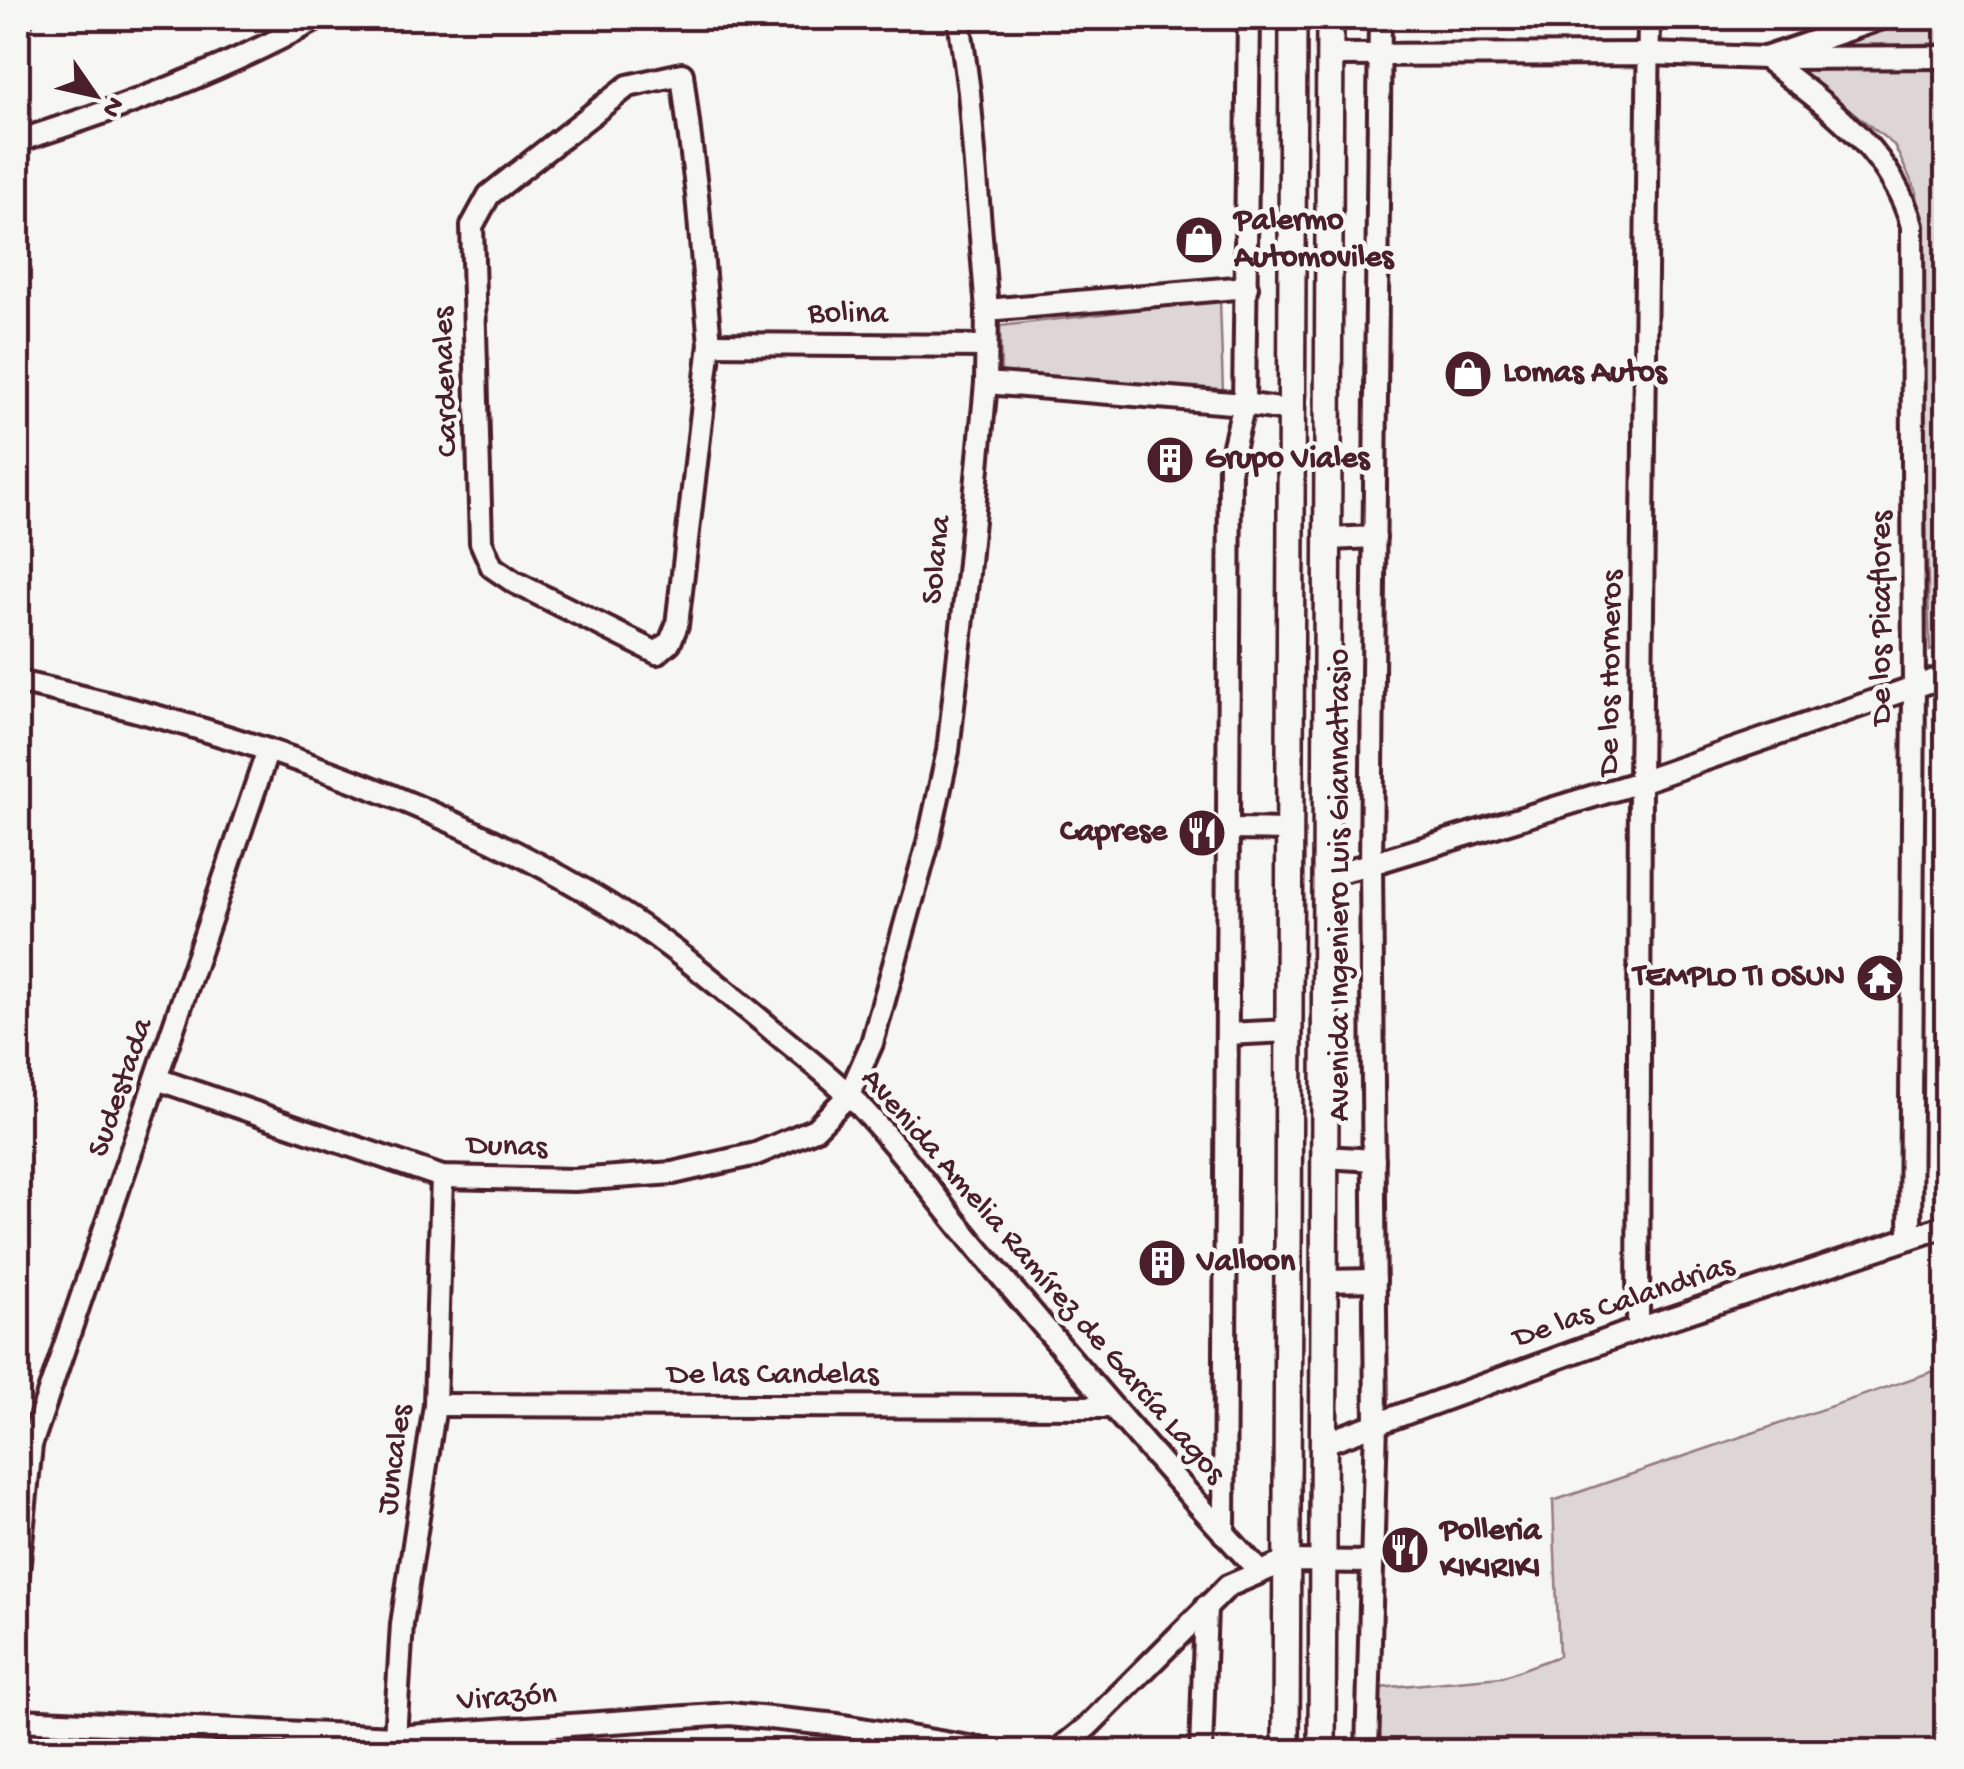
<svg xmlns="http://www.w3.org/2000/svg" width="1964" height="1769" font-family="'Gochi Hand',sans-serif">
<style>
.green{fill:#ddd6d5;stroke:#947a80;stroke-width:2.5}
.lines{fill:none;stroke-linecap:round;stroke-linejoin:round}
.minor-casing{stroke:#4a1f2b;stroke-width:28}
.major-casing{stroke:#4a1f2b;stroke-width:32}
.minor{stroke:#f6f6f2;stroke-width:20}
.major{stroke:#f6f6f2;stroke-width:25}
.labels{text-anchor:middle;dominant-baseline:central;stroke-width:9;stroke-linejoin:round;paint-order:stroke}
.poi-label{font-size:32px;font-weight:bold;fill:#4a1f2b;stroke:#f6f6f2;text-anchor:start}
.street-label{font-size:32px;fill:#4a1f2b;stroke:#f6f6f2}
</style>
<rect width="100%" height="100%" fill="#f6f6f2"/>
<filter id="ink" filterUnits="userSpaceOnUse"><feTurbulence type="fractalNoise" baseFrequency=".01" numOctaves="2"/><feDisplacementMap in="SourceGraphic" scale="20" xChannelSelector="R" yChannelSelector="G"/><feConvolveMatrix kernelMatrix="1 2 1 2 8 2 1 2 1" color-interpolation-filters="sRGB"/></filter>
<g filter="url(#ink)">
<g class="green">
<path d="M1902,18h44v25l-97,4 4,-8z"/>
<path d="M1809,65l137,2v578l-16,6 -14,-460 -22,-46 -91,-73z"/>
<path d="M1220,300l3,92 -222,-17 -1,-49z"/>
<path d="M1946,1367v384h-567v-63l123,-11 57,-21 -6,-155z"/>
</g>
<g class="lines">
<g class="minor-casing">
<g id="minor">
<path d="M18,23l4,-5"/>
<path d="M1330,55l319,-1 116,4 117,-40"/>
<path d="M1765,58c60,47 126,91 147,168l2,460 -4,552"/>
<path d="M1787,58l159,-1"/>
<path d="M682,74l15,121 13,149 -33,281 -7,17 -13,11 -143,-71 -22,-15 -11,-25 -9,-316 17,-31 139,-109z"/>
<path d="M18,141c104,-33 205,-70 301,-123"/>
<path d="M987,310l260,-23"/>
<path d="M710,344l275,2"/>
<path d="M986,383l258,21 48,7"/>
<path d="M1328,539l47,-2"/>
<path d="M18,682c196,43 393,107 568,209 66,38 124,87 183,136 28,24 58,46 84,72 46,47 84,101 126,151 92,109 183,217 280,321"/>
<path d="M1228,829l63,1"/>
<path d="M1326,875l45,-11 269,-82 306,-106"/>
<path d="M1227,1034l63,-3"/>
<path d="M157,1079l285,98 132,3 99,-7 83,-19 59,-25 34,-34 23,-52 56,-200 20,-92 20,-178 18,-190 1,-73 -18,-218 -10,-74"/>
<path d="M1325,1157l49,3"/>
<path d="M1325,1281l50,-1"/>
<path d="M1638,1329l2,-547 9,-764"/>
<path d="M435,1405l676,2"/>
<path d="M1324,1443l314,-114 308,-103"/>
<path d="M1224,1534l6,-1072 14,-58 5,-386"/>
<path d="M18,1572l13,-127 237,-695"/>
<path d="M18,1720l377,17 335,-23 108,11 161,27"/>
<path d="M397,1752l-2,-15 7,-113 33,-219 7,-228"/>
<path d="M1056,1752l32,-26 140,-140 59,-25 84,1"/>
<path d="M1201,1752l5,-146"/>
<path d="M1367,1752l9,-330 -5,-558 9,-846"/>
</g>
</g>
<g class="major-casing">
<g id="major">
<path d="M1286,1752l7,-1734"/>
<path d="M1322,1752l8,-1734"/>
</g>
</g>
<use href="#minor" class="minor"/>
<use href="#major" class="major"/>
</g>
</g>
<defs>
<g id="shop-disc" transform="scale(2.5)"><circle r="9.5" fill="#4a1f2b" stroke="#f6f6f2"/><path d="M-5-2.5h2.3a2.7 3.5 0 0 1 5.4 0H5L5.5 6h-11ZM-1.5-2.5h3a1.5 2.3 0 0 0-3 0Z" fill="#fff"/></g>
<g id="building-disc" transform="scale(2.5)"><circle r="9.5" fill="#4a1f2b" stroke="#f6f6f2"/><path d="M-4-6H4V6H1V3H-1V6H-4ZM-2.5-4.3h1.7v1.8h-1.7ZM.8-4.3h1.7v1.8H.8ZM-2.5-1h1.7V.8h-1.7ZM.8-1h1.7V.8H.8Z" fill="#fff"/></g>
<g id="restaurant-disc" transform="scale(2.5)"><circle r="9.5" fill="#4a1f2b" stroke="#f6f6f2"/><path d="M-5-6h1v4h1v-4h1v4h1v-4h1v5L-1.5 .5V6h-2V.5L-5-1ZM5-6V6H3V1.5H1.5Q1.5-4 5-6Z" fill="#fff"/></g>
<g id="temple-disc" transform="scale(2.5)"><circle r="9.5" fill="#4a1f2b" stroke="#f6f6f2"/><path d="M0-6L5-2H3V0L6.5 2.5H4V6H1.5V3h-3V6H-4V2.5H-6.5L-3 0V-2H-5Z" fill="#fff"/></g>
</defs>
<g fill-rule="evenodd">
<use href="#shop-disc" x="1199" y="240"/>
<use href="#shop-disc" x="1468" y="374"/>
<use href="#building-disc" x="1170" y="460"/>
<use href="#restaurant-disc" x="1202" y="833"/>
<use href="#temple-disc" x="1880" y="978"/>
<use href="#building-disc" x="1162" y="1263"/>
<use href="#restaurant-disc" x="1405" y="1550"/>
</g>
<g class="labels">
<g class="poi-label">
<text x="1234" y="222">Palermo<tspan x="1234" dy="37">Automoviles</tspan></text>
<text x="1503" y="374">Lomas Autos</text>
<text x="1205" y="460">Grupo Viales</text>
<text x="1167" y="833" text-anchor="end">Caprese</text>
<text x="1845" y="978" text-anchor="end">TEMPLO TI OSUN</text>
<text x="1197" y="1263">Valloon</text>
<text x="1440" y="1532">Polleria<tspan x="1440" dy="37">KIKIRIKI</tspan></text>
</g>
<g class="street-label">
<text x="848" y="315">Bolina</text>
<text transform="translate(447 382) rotate(-92)">Cardenales</text>
<text transform="translate(938 560) rotate(-84)">Solana</text>
<text transform="translate(1883 618) rotate(-90)">De los Picaflores</text>
<text transform="translate(1612 673) rotate(-89)">De los Horneros</text>
<text transform="translate(1341 885) rotate(-90)">Avenida Ingeniero Luis Giannattasio</text>
<text transform="translate(122 1088) rotate(-71)">Sudestada</text>
<text transform="translate(507 1148) rotate(2)">Dunas</text>
<text transform="translate(1042 1277) rotate(49)">Avenida Amelia Ramírez de García Lagos</text>
<text transform="translate(1624 1303) rotate(-19)">De las Calandrias</text>
<text x="773" y="1376">De las Candelas</text>
<text transform="translate(396 1460) rotate(-82)">Juncales</text>
<text transform="translate(507 1699) rotate(-4)">Virazón</text>
</g>
</g>
<rect width="1964" height="1769" fill="none" stroke="#f6f6f2" stroke-width="60"/>
<rect x="30" y="30" width="1904" height="1709" fill="none" stroke="#4a1f2b" stroke-width="4" filter="url(#ink)"/>
<g transform="translate(95 95) rotate(124)" stroke="#f6f6f2" stroke-width="8" paint-order="stroke">
<path d="M0-8L18 38L0 25L-18 38Z" fill="#4a1f2b"/>
<text y="-15" font-size="28" font-weight="bold" text-anchor="middle" fill="#4a1f2b">N</text>
</g>
</svg>
